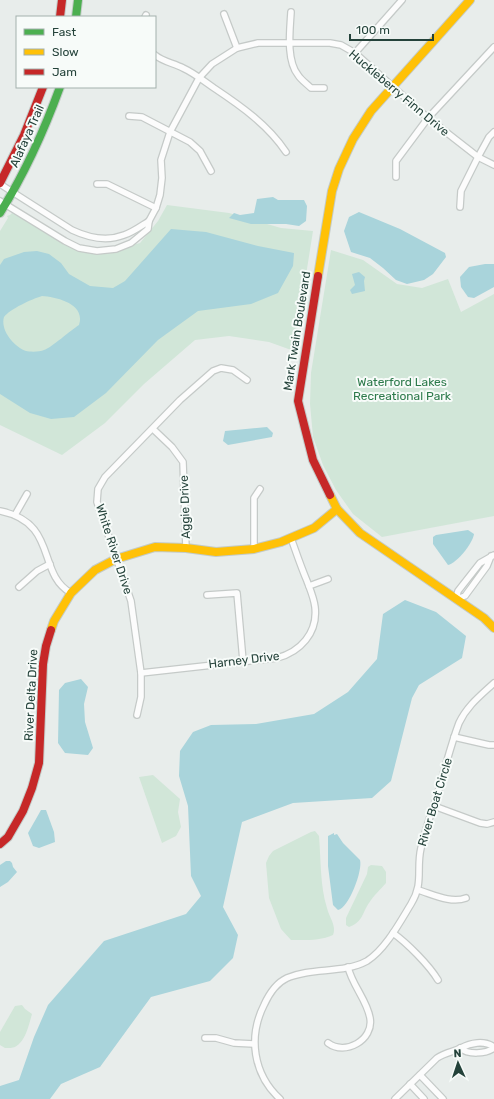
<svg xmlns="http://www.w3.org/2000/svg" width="494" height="1099" font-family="Rubik,sans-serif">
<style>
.green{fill:#d1e6d8}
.water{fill:#a9d4db;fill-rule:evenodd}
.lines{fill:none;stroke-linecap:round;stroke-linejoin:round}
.street-casing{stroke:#c5cac8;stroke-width:8}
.fast-casing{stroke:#c3cbc8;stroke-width:10}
.slow-casing{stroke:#c3cbc8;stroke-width:10}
.jam-casing{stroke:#c3cbc8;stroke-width:10}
.street{stroke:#fcfcfc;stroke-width:5.5}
.fast{stroke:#4caf50;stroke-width:8}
.slow{stroke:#ffc107;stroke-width:8}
.jam{stroke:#c62828;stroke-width:8}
.labels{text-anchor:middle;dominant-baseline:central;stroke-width:4;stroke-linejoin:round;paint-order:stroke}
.street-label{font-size:12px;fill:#24423a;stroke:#f7fbf9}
.park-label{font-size:12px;fill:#2d7a4b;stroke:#f7fbf9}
</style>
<rect width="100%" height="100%" fill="#e8edeb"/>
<g class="green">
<path d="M167,205l62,8 52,15 32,3 -19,120 -25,-9 -40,-6 -34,4 -51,44 -39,39 -43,32 -62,-30v-194l8,-13 -1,-2 3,-1 2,-2 9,3 48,31 29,7 42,-11 18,-22z"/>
<path d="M331,250l32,10 34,24 25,4 26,-9 13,33 33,-18v222l-112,21 -29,-23 -17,-24 -13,-25 -10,-28 -3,-33 1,-31z"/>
<path d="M153,775l27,24 -2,13 3,15 -5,9 -14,7 -23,-66z"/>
<path d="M315,831l4,5c2,24 1,50 8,72 2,9 10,18 6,27 -13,6 -28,5 -42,5l-10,-11 -12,-31 -3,-35 3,-7 4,-5 38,-19z"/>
<path d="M371,865l11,1 4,6v11c-6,7 -12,12 -17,20 -7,10 -6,19 -20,24l-3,-2v-7l21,-44 1,-7z"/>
<path d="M22,1005l3,4 7,5c-3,10 -6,27 -17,33 -2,1 -7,1 -10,1l-5,-3v-13l15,-26z"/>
</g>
<g class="water">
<path d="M273,197l5,3h26l3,6 -1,15 -7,5 -13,-2h-35l-22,-6 5,-5 6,2 14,-2 3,-14z"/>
<path d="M359,212l41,17 45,24 1,4 -13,17 -9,6 -17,4 -11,-4 -13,-12 -13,-10 -19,-6 -7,-21 5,-14z"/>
<path d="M171,229l35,3 52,14 36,7 -1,13 -15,27 -27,11 -53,7 -40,29 -52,53 -32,24 -23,2 -21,-6 -30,-19v-129l4,-6 20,-7 13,-1 12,3 12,9 8,11 21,12 23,2 12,-7zM42,296c15,1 44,8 37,29 -8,5 -28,23 -35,25 -4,2 -14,2 -18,1 -12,-4 -26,-21 -22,-34 6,-8 28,-18 38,-21z"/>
<path d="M485,264h9v23l-20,11 -6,-1 -7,-10 -1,-10 9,-10z"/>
<path d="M359,272l6,5 -1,4 1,10 -13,3 -2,-4 5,-5 -3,-11z"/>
<path d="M267,427l6,6 -1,4 -44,8 -5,-4 2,-10z"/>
<path d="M468,530l6,4c-1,9 -17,29 -26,31l-15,-21v-7l3,-2z"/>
<path d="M405,600l31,12 30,24 -4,22 -43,27 -7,13 -21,83 -19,17 -79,5 -51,19 -19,85 15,28 -5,23 -23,23 -59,16 -51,70 -39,17 -11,15h-50v-13l19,-6 15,-43 14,-32 56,-64 82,-27 15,-18 -10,-20 -3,-70 -9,-30 1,-25 13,-19 18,-7 45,-1 58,-10 34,-22 29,-33 6,-45z"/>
<path d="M81,679l7,8 -4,17 1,18 8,26 -5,7 -23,-2 -7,-10 1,-53 6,-7z"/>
<path d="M41,810h5l8,22 1,10 -16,6 -6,-2 -5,-13z"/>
<path d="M334,833v2l3,-1 6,9 17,17c3,10 -11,48 -22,50l-5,-5 -5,-39v-30z"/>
<path d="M6,861h4l2,2 1,4 4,5 -9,10 -8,5v-22z"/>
</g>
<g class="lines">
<g class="street-casing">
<g id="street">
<path d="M291,12c-1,18 -5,48 7,63 3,5 9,9 13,13h13"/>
<path d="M224,14l13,34"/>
<path d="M145,17l1,-2"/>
<path d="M355,53l47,-53"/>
<path d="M155,55c8,7 19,8 28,13 11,5 21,13 31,20 27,18 54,37 72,64"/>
<path d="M129,116l13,1 48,25 10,9 11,20"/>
<path d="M396,177v-16l32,-43 66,-71"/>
<path d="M0,184l72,46c17,8 34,12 52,5 9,-3 17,-9 25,-14"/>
<path d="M97,184h10l49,24"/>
<path d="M0,201l65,40 14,7 18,3 19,-2 15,-6 17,-14 1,-8 7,-13 4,-13 2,-17 -1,-18 9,-28 29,-54 13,-14 25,-16 21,-5h72l11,2 14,8 73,65 50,39 16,8"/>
<path d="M460,207l1,-16 17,-34 11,-20 5,-5"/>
<path d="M153,429l19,18 11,15 3,86"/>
<path d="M0,511c59,12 36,62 71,82"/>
<path d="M15,515l12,-21"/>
<path d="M254,549v-51l6,-9"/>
<path d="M491,556l-4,10 -22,30 -9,3 2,-8 22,-28 14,-8"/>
<path d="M309,586l19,-7"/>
<path d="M19,587l18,-16 13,-7"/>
<path d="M207,595l30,-2 6,68"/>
<path d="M141,673l136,-15c23,-6 41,-25 38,-51 -1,-9 -5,-18 -8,-26 -6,-14 -11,-29 -16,-43"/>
<path d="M137,715l4,-18v-24l-10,-72 -34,-99 1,-13 7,-12 75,-77 33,-29 8,-3 12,2 14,10"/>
<path d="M454,737l35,8h5"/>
<path d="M434,806l46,17 7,1 7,-2"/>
<path d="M418,890c14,4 33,14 48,8"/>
<path d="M393,933c14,10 36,32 45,47"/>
<path d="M205,1038h11l18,5 20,1"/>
<path d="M328,1043c17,13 46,-3 42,-25 -3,-18 -18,-33 -22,-51"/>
<path d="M460,1048c8,7 26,6 34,0"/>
<path d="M420,1075l23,24"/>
<path d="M410,1084l14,15"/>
<path d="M280,1099c-27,-25 -32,-62 -16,-94 5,-11 12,-22 23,-27 25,-11 56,-4 80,-17 18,-11 33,-39 44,-57 13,-21 5,-35 10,-56 4,-17 10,-35 16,-52 7,-24 13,-49 22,-73 8,-17 21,-27 35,-40"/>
<path d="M395,1099l42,-41c9,-6 16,-6 24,-10 9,-5 23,-8 33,-1"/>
</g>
</g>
<g class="fast-casing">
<g id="fast">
<path d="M76,17l2,-17"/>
<path d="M0,213c25,-40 44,-82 60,-126"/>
</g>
</g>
<g class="slow-casing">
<g id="slow">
<path d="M318,276l14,-85 7,-22 14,-30 18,-28 99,-111"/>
<path d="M330,495l7,14 23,24 124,85 10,10"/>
<path d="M51,630l3,-9 17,-28 24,-23 21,-11 39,-12 31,1 30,4 38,-3 27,-7 33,-14 23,-19"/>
</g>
</g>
<g class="jam-casing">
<g id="jam">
<path d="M60,17l2,-17"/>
<path d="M0,183l24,-48 19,-48"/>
<path d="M318,276l-20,125 15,59 17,35"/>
<path d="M0,844l8,-7 15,-26 9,-23 7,-25 4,-99 3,-18 5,-16"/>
</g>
</g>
<use href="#street" class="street"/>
<use href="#fast" class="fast"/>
<use href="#slow" class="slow"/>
<use href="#jam" class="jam"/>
</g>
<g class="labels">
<g class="street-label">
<text transform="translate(399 93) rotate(40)">Huckleberry Finn Drive</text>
<text transform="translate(27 136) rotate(-66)">Alafaya Trail</text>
<text transform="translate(297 331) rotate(-81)">Mark Twain Boulevard</text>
<text transform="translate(185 507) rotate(-92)">Aggie Drive</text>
<text transform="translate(114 549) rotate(72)">White River Drive</text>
<text transform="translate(244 660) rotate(-7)">Harney Drive</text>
<text transform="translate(31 695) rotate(-87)">River Delta Drive</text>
<text transform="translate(435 802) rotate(-73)">River Boat Circle</text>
</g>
<g class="park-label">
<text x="402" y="382">Waterford Lakes<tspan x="402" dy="14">Recreational Park</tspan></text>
</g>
</g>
<rect x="16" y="16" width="140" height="72" fill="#f7fbf9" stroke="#a3b1ad"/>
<rect x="24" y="29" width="20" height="6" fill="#4caf50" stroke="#a3b1ad"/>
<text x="52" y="36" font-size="12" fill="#24423a">Fast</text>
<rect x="24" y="49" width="20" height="6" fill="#ffc107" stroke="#a3b1ad"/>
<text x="52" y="56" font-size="12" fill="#24423a">Slow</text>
<rect x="24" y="69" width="20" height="6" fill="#c62828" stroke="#a3b1ad"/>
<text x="52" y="76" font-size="12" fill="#24423a">Jam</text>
<g transform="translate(458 1063) rotate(357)" stroke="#f7fbf9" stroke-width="3" paint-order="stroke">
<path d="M0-3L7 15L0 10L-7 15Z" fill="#24423a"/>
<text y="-6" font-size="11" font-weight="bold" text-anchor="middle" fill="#24423a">N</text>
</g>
<path d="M350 34v6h83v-6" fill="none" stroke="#24423a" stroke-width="2"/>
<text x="356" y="34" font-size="12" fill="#24423a" stroke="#f7fbf9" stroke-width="3" paint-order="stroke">100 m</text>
</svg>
